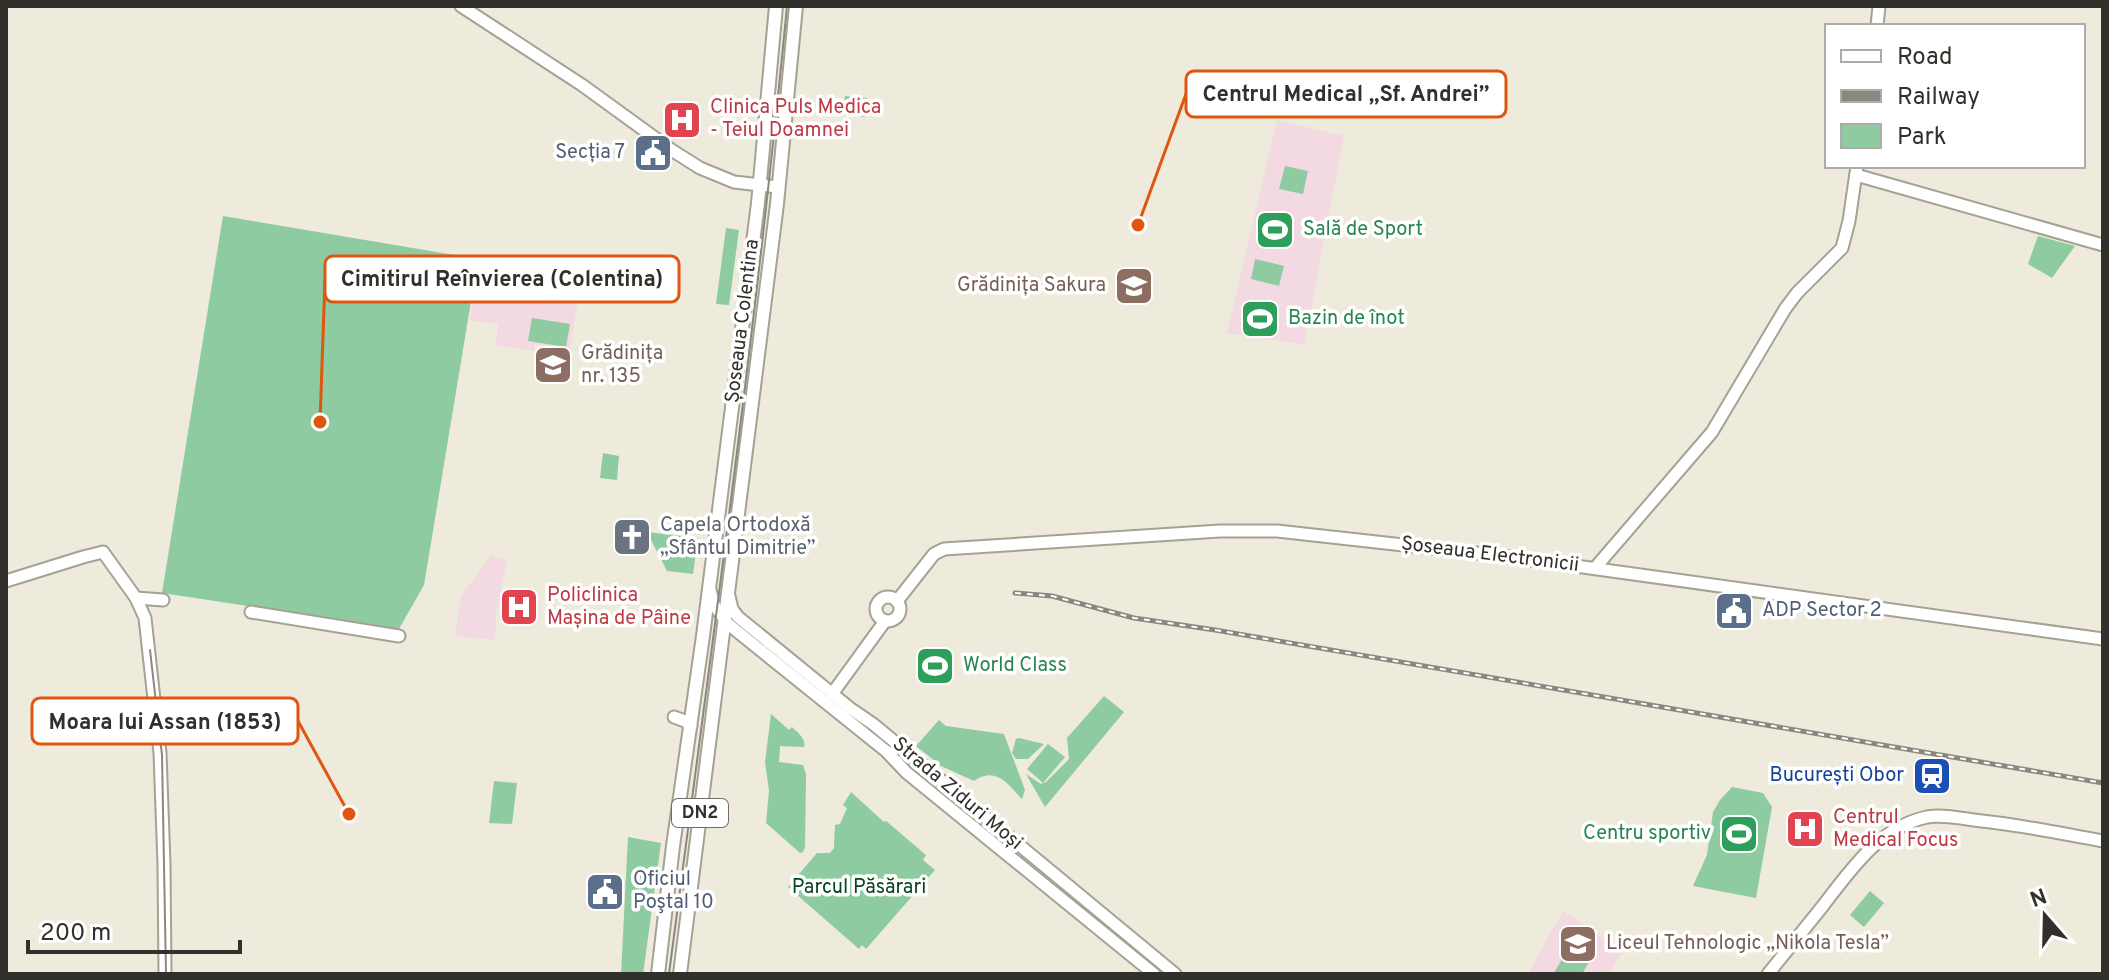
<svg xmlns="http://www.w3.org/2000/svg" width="2109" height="980" font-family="Overpass,sans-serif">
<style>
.education{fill:#f2d9e2}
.green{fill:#8ecba0}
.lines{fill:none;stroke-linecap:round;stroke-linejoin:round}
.secondary-casing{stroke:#a5a194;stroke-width:15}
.primary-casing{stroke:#a5a194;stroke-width:16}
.secondary{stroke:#fff;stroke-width:11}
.primary{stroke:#fff;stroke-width:12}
.tram{stroke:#8a877e;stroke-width:2}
.rail-casing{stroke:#8a877e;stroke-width:5}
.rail{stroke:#fff;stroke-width:2;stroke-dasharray:6;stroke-linecap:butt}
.labels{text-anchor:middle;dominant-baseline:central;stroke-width:7;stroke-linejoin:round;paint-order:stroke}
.shield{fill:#fff;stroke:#706e6b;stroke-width:2}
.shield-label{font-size:18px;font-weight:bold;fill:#32302b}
.health-label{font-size:20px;fill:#be3a42;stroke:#fff;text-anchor:start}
.service-label{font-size:20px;fill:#4e5e75;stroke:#fff;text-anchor:start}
.leisure-label{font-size:20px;fill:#27864d;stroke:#fff;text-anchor:start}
.education-label{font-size:20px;fill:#785e54;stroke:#fff;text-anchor:start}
.street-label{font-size:20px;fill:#32302b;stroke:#fff}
.worship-label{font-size:20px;fill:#5b616d;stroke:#fff;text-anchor:start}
.transit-label{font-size:20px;fill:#164399;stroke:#fff;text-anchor:end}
.park-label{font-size:20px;fill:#064321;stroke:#fff}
.leader{fill:none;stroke:#df570e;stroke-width:3}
.callout-dot{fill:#df570e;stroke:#fff;stroke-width:3}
.callout{fill:#fff;stroke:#df570e;stroke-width:3}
.callout-label{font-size:22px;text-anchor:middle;font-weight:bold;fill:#32302b}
</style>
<rect width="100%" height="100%" fill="#eeeadc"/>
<g class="education">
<path d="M1277,120l67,16 -40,208 -77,-11z"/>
<path d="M478,264l103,16 -11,69 -35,-5 -1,7 -38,-6 2,-21 -28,-4z"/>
<path d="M491,556l16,4 -11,55 -1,25 -40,-4 6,-40z"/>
<path d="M1563,911l60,41 -15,22h-80z"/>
</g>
<g class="green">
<path d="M845,96l23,2 -2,19 -23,-2z"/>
<path d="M1285,166l23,5 -5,23 -24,-5z"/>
<path d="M223,216l255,43 -54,326 -25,44 -237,-36z"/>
<path d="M726,228l13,2 -10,75 -13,-1z"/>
<path d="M2038,236l37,10 -23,32 -24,-14z"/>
<path d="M1255,259l29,7 -5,20 -28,-7z"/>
<path d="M532,318l38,6 -4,23 -38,-6z"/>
<path d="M603,453l16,3 -2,24 -17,-2z"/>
<path d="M647,532l51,6 -5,36 -26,-3z"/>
<path d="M1104,696l20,16 -79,95 -19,-33 15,10 5,-2 23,-23 -2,-21z"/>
<path d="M771,714l18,16 3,-3c6,6 14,11 12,20l-24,-1 -1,16 24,3 3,9 -1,73 -2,5 -3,1 -34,-30 3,-32 -4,-29z"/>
<path d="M939,720l7,6 58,8 21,56 -3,9c-15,-15 -25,-33 -48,-18l-33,-15 -25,-20z"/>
<path d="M1019,738l25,6 -16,15h-12l-4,-6 4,-14z"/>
<path d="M1048,744l17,13 -22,26 -16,-14z"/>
<path d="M494,781l23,2 -5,41 -23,-1z"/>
<path d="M1732,787l31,6 9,14 -16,91 -63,-12 14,-31 6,-43 7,-12z"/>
<path d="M851,792l33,30 2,-1 40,34 -3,5 12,10 -69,79 -4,-4 -3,4 -71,-62 29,-34h13l4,-5 1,-23 5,-1 7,-16 -4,-3z"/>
<path d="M628,837l33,6 -18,131h-22z"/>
<path d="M1870,891l14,12 -20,24 -14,-12z"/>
<path d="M1568,949l21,13 -7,12 -28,-1z"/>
</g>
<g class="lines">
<g class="secondary-casing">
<g id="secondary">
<path d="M461,6l121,79 91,66 27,17 34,14 44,5"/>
<path d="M1877,26l2,-20"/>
<path d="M1856,175l247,70"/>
<path d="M1595,568l117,-136 73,-123 12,-16 45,-45 7,-27 8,-55"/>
<path d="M6,581l77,-24 20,-5 33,46 9,20 15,135 4,111 1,110"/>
<path d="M710,590l4,15 14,19 158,127 21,22 247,201"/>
<path d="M729,596l3,13 6,8 113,92 22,15 302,250"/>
<circle cx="888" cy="609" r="12"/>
<path d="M136,598l27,2"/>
<path d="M897,601l37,-47 10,-5 276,-18h57l226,25 600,83"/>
<path d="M251,612l148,24"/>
<path d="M832,694l53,-73"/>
<path d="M674,717l11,4 6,5"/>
<path d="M1768,974c18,-22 36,-45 54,-67 28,-36 57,-80 105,-90 18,-3 37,2 55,4 40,4 81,13 121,20"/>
</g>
</g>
<g class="primary-casing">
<g id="primary">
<path d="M658,974l15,-128 30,-210 55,-433 18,-197"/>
<path d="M680,974l97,-770 19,-198"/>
</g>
</g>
<use href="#secondary" class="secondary"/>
<use href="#primary" class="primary"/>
<g class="tram">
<path d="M150,650l12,105 4,219"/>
<path d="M669,974c42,-322 87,-644 118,-968"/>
</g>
<g class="rail-casing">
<path id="rail" d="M1015,593l37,3 82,22 81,12 888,153"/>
</g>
<use href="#rail" class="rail"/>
</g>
<defs>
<g id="hospital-square" transform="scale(2)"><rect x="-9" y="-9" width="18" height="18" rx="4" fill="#e0444e" stroke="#fff"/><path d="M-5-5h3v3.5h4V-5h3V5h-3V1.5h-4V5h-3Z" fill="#fff"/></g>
<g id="civic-square" transform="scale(2)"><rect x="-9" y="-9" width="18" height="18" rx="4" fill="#5c6f8a" stroke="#fff"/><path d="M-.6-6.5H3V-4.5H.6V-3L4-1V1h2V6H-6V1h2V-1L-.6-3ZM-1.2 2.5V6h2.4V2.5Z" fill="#fff"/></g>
<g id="stadium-square" transform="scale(2)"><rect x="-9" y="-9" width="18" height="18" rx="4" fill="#2e9e5b" stroke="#fff"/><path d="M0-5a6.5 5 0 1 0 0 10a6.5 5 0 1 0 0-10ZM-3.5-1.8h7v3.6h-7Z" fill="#fff"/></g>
<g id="school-square" transform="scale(2)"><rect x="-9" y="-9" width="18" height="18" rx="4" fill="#8d6e63" stroke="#fff"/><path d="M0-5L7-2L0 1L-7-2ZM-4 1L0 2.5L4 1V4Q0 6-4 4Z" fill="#fff"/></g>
<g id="church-square" transform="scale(2)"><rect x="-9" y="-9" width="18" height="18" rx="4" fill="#6b7280" stroke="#fff"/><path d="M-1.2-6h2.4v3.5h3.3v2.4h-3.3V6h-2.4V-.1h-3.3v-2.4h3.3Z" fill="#fff"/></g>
<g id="station-square" transform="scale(2)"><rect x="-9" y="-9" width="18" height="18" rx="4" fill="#1a4fb4" stroke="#fff"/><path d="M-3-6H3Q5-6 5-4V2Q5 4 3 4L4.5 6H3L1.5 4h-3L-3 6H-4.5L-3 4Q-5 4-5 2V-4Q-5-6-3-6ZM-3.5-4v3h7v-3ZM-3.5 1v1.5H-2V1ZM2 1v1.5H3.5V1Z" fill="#fff"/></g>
</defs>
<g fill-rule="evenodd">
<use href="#hospital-square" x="682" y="120"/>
<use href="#civic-square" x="653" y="153"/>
<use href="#stadium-square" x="1275" y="230"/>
<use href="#school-square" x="1134" y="286"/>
<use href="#stadium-square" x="1260" y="319"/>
<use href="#school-square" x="553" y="365"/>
<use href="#church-square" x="632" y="537"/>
<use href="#hospital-square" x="519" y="607"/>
<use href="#civic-square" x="1734" y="611"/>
<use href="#stadium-square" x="935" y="666"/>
<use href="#station-square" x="1932" y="776"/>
<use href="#hospital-square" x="1805" y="829"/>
<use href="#stadium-square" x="1739" y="834"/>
<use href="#civic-square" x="605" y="892"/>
<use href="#school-square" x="1578" y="944"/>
</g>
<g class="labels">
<rect class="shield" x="672" y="799" width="56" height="28" rx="6"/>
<g class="shield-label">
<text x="700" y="813">DN2</text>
</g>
<g class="health-label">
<text x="710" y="108">Clinica Puls Medica<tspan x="710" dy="23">- Teiul Doamnei</tspan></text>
<text x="547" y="596">Policlinica<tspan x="547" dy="23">Mașina de Pâine</tspan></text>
<text x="1833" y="818">Centrul<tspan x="1833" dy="23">Medical Focus</tspan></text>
</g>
<g class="service-label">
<text x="625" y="153" text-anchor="end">Secția 7</text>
<text x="1762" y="611">ADP Sector 2</text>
<text x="633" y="880">Oficiul<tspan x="633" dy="23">Poştal 10</tspan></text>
</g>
<g class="leisure-label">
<text x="1303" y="230">Sală de Sport</text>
<text x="1288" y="319">Bazin de înot</text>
<text x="963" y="666">World Class</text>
<text x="1711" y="834" text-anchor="end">Centru sportiv</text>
</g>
<g class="education-label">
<text x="1106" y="286" text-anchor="end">Grădinița Sakura</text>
<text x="581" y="354">Grădinița<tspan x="581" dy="23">nr. 135</tspan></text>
<text x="1606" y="944">Liceul Tehnologic „Nikola Tesla”</text>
</g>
<g class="street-label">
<text transform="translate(743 321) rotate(-83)">Șoseaua Colentina</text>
<text transform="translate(1490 555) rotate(7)">Șoseaua Electronicii</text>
<text transform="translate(957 794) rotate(40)">Strada Ziduri Moși</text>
</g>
<g class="worship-label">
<text x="660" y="526">Capela Ortodoxă<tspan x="660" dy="23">„Sfântul Dimitrie”</tspan></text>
</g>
<g class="transit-label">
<text x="1904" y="776">București Obor</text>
</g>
<g class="park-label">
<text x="859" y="888">Parcul Păsărari</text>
</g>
</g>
<path class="leader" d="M1138 225L1186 94M320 422L325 279M349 814L298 721"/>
<g class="callout-dot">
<circle cx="1138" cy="225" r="8"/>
<circle cx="320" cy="422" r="8"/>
<circle cx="349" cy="814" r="8"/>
</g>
<g class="callout">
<rect x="1186" y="71" width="320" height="46" rx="8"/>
<rect x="325" y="256" width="354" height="46" rx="8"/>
<rect x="32" y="698" width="266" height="46" rx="8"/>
</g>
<g class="callout-label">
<text x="1346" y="101">Centrul Medical „Sf. Andrei”</text>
<text x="502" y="286">Cimitirul Reînvierea (Colentina)</text>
<text x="165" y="729">Moara lui Assan (1853)</text>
</g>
<rect width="2109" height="980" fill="none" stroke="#32302b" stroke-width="16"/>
<rect x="1825" y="24" width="260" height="144" fill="#ffffff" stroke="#adacaa" stroke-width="2"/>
<rect x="1841" y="50" width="40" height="12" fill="#ffffff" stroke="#adacaa" stroke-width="2"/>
<text x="1897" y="64" font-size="24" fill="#32302b">Road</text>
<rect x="1841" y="90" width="40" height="12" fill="#8a877e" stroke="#adacaa" stroke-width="2"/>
<text x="1897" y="104" font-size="24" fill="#32302b">Railway</text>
<rect x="1841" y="124" width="40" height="24" fill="#8ecba0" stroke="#adacaa" stroke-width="2"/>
<text x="1897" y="144" font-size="24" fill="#32302b">Park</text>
<g transform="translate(2045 916) rotate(340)" stroke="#ffffff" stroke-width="6" paint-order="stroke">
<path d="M0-6L14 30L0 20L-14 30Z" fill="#32302b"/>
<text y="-12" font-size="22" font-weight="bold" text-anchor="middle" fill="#32302b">N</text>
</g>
<path d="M28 940v12h212v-12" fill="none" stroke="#32302b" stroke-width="4"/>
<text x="40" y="940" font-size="24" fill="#32302b" stroke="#ffffff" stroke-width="6" paint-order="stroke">200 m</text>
</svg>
